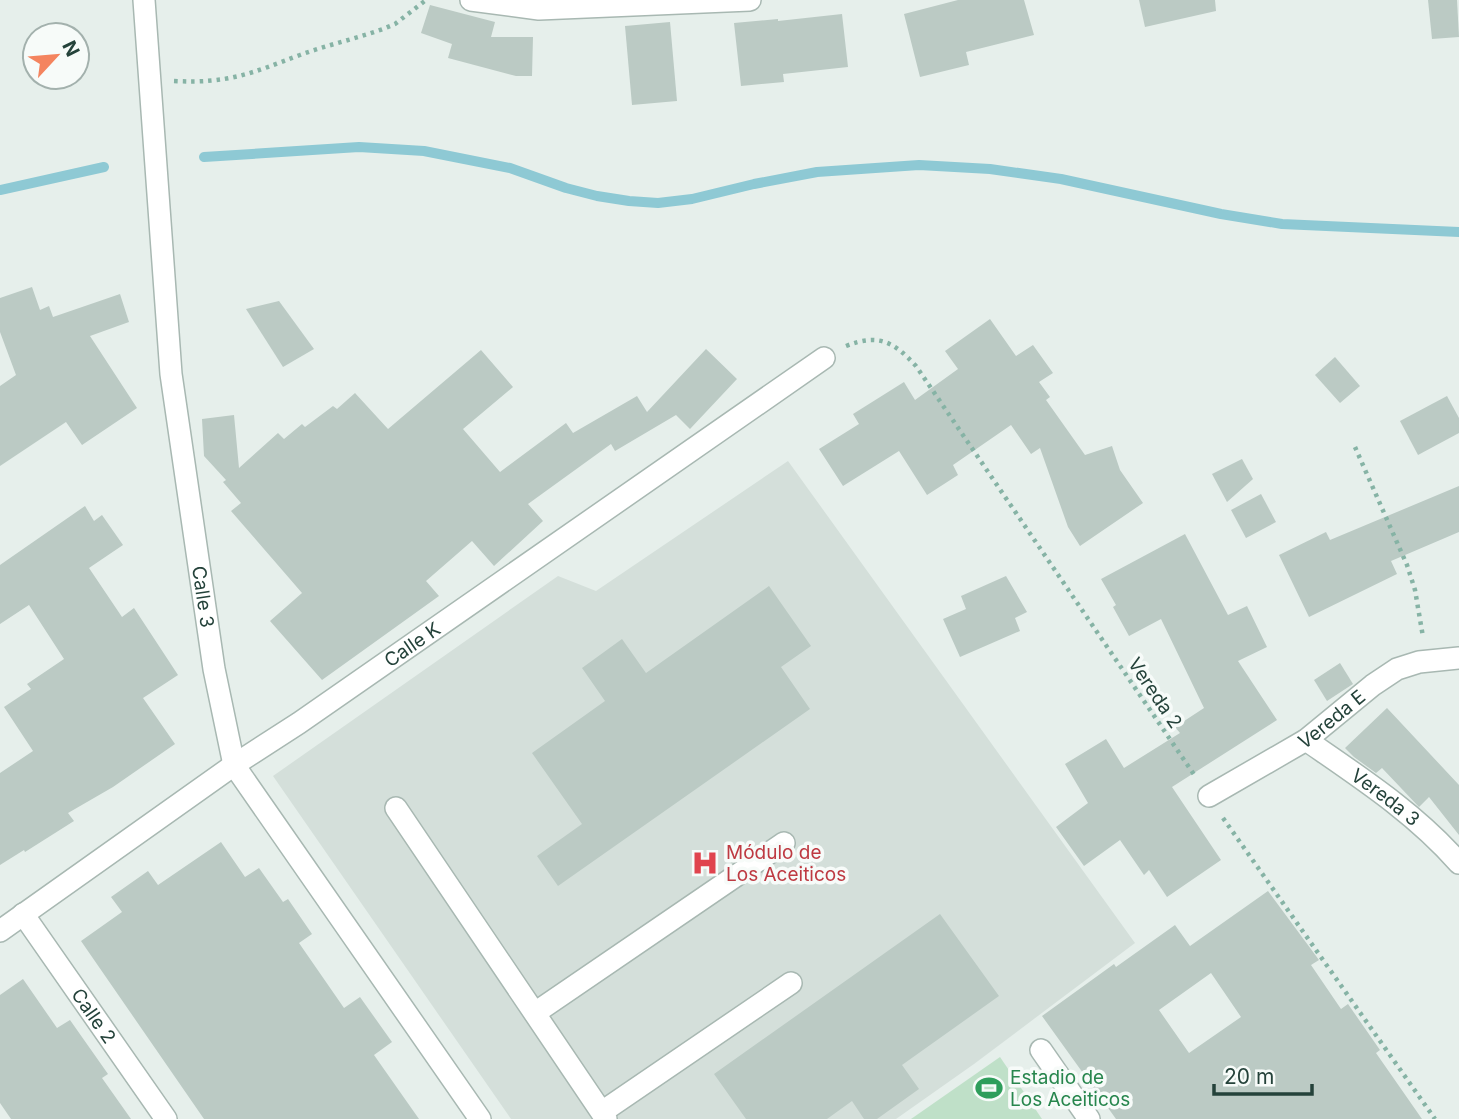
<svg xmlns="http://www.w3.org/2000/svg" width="1459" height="1119" font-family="Inter,sans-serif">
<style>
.built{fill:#d4dfda}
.green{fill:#bfe0c8}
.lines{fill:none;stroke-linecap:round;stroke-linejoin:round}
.stream{stroke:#8ec9d4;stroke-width:10}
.building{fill:#bbcac4;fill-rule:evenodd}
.minor-casing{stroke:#a8b8b2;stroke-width:24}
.path{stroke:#86b3a5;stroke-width:4.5;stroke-dasharray:3.5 5;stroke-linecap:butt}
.minor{stroke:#fff;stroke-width:21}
.labels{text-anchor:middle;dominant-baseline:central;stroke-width:7;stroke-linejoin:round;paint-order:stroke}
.street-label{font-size:19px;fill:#24423a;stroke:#f7fbf9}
.health-label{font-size:19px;fill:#be3a42;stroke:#f7fbf9;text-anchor:start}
.leisure-label{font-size:19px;fill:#27864d;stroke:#f7fbf9;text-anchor:start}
</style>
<rect width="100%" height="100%" fill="#e6efeb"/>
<path class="built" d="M788,461l347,482 -161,121 -78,55h-385l-238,-343 285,-200 38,15z"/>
<path class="green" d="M1000,1057l42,62h-131z"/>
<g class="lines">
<g class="stream">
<path d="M204,157l155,-10 65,4 86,17 56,20 31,8 32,5 29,2 34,-4 62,-15 63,-12 102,-7 71,4 71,10 160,35 61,10 177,8"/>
<path d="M0,190l104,-23"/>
</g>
</g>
<g class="building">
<path d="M958,0h66l10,35 -68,17 3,13 -49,12 -16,-63z"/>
<path d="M1139,0h76l1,11 -71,16z"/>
<path d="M1428,0h29l2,37 -27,2z"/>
<path d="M430,5l65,17 -4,15h42l-1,39h-16l-68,-18 4,-14 -31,-11z"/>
<path d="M842,14l6,53 -65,7 1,8 -43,4 -7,-63 44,-4v2z"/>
<path d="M670,22l7,79 -45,4 -7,-79z"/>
<path d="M32,287l8,23 9,-4 4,11 67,-23 9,28 -39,14 47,72 -55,37 -16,-23 -66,44v-80l16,-11 -16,-43v-34z"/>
<path d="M279,301l35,48 -31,18 -37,-58z"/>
<path d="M990,319l26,37 17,-11 20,28 -14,9 11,15 -4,3 39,55 27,-9 8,24 23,33 -63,43 -12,-19 -28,-79 -9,6 -20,-29 -58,40 5,10 -31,20 -28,-44 -56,35 -24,-37 40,-25 -6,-10 51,-32 11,18 43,-31 -13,-18z"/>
<path d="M706,349l31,30 -47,50 -14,-14 -61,36 -4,-7 -83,60 15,17 -49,45 -22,-25 -46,40 13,15 -117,84 -52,-59 32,-28 -71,-82 10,-8 -18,-21 3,-2 -22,-24 -2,-37 32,-4 5,53 39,-35 6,6 18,-15 3,3 28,-21 4,3 18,-16 33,36 93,-79 32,37 -50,42 37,43 66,-49 7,10 64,-37 10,16z"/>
<path d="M1335,357l25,29 -20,17 -25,-28z"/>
<path d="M1447,396l12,22v15l-41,22 -18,-34z"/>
<path d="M1242,459l11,20 -26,23 -15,-28z"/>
<path d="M1459,486v46l-68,29 6,13 -88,43 -30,-62 47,-23 4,8z"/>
<path d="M1261,494l15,28 -30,16 -15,-28z"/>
<path d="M85,506l9,15 8,-6 21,30 -34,23 33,49 12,-9 44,67 -35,23 32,46 -62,43 -45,26 6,8 -49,31 -1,-2 -24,15v-92l33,-22 -29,-44 27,-18 -4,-5 37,-25 -35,-54 -29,19v-59z"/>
<path d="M1185,534l43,81 19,-9 20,41 -29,14 39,59 -105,67 49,73 -54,37 -18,-27 -5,5 -24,-35 -36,26 -28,-39 32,-24 -23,-39 41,-25 18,29 56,-35 -5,-6 29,-19 -43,-89 -32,17 -16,-29 3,-2 -15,-26z"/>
<path d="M1006,576l21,36 -12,6 5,13 -60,26 -17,-38 23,-10 -5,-13z"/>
<path d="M769,586l42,60 -30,21 29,42 -252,177 -21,-30 45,-32 -50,-71 73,-52 -23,-33 40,-29 24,34z"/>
<path d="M1340,663l13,21 -26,17 -13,-21z"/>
<path d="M1387,708l72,77v50l-30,-38 -10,10 -37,-39 -6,5 -22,-16 -9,-9z"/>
<path d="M221,842l24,35 14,-9 24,34 5,-3 24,35 -13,9 45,65 16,-11 32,45 -18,13 45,64h-215l-123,-178 41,-29 -11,-15 37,-26 10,14z"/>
<path d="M1268,891l51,69 -8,5 30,44 7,-5 32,46 -4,3 46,66h-306l-74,-103 72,-52 2,3 59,-42 15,21zM1211,973l30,44 -52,36 -30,-43z"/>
<path d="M940,914l59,82 -97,69 17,24 -42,30h-13l-12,-18 -25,18h-81l-32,-45z"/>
<path d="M23,979l34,49 13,-8 38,54 -6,4 29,41h-120l-11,-16v-108z"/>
</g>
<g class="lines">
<g class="minor-casing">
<g id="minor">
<path id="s1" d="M144,0l27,374 43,295 20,96 246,354"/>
<path d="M471,0l68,9 211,-9"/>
<path id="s2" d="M1306,740c55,38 109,73 153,123"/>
<path id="s3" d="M1209,796l97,-56 67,-55 24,-16 22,-7 40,-4"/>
<path d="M396,808l210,311"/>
<path id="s4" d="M23,914l143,205"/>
<path id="s5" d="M0,931l234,-166 65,-42 525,-365"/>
<path d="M535,1013l249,-170"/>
<path d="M1041,1050l48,69"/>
<path d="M602,1112l189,-129"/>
</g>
</g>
<g class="path">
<path d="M174,81c54,3 78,-8 126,-26 27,-10 55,-16 83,-26l12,-5 31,-24"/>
<path d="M846,346c33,-13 48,-4 70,20l279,410"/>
<path d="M1355,447l52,118 8,25 8,47"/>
<path d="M1223,818l212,301"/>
</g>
<use href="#minor" class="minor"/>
</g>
<defs>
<g id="hospital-bare" transform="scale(2.1)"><path d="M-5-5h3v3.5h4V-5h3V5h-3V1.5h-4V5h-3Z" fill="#e0444e" stroke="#f7fbf9" stroke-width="2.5" paint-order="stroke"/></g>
<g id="stadium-bare" transform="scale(2.1)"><path d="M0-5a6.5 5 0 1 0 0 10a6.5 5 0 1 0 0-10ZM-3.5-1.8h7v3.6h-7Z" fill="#2e9e5b" stroke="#f7fbf9" stroke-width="2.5" paint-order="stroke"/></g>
</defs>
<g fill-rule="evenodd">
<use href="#hospital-bare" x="705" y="863"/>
<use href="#stadium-bare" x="989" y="1088"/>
</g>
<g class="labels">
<g class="street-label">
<text stroke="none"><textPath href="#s1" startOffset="600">Calle 3</textPath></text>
<text stroke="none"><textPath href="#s5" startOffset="502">Calle K</textPath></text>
<text transform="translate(1155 693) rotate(56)">Vereda 2</text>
<text stroke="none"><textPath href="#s3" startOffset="145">Vereda E</textPath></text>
<text stroke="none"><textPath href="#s2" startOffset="98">Vereda 3</textPath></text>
<text stroke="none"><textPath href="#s4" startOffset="124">Calle 2</textPath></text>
</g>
<g class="health-label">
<text x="726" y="852">Módulo de<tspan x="726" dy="22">Los Aceiticos</tspan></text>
</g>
<g class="leisure-label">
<text x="1010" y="1077">Estadio de<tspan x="1010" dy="22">Los Aceiticos</tspan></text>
</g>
</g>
<g transform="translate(56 56) rotate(64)"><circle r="33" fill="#f7fbf9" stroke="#a3b1ad" stroke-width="2"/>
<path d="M0-5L12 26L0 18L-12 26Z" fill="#f4845f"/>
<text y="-10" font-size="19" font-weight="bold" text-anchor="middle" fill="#24423a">N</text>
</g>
<path d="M1214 1084v10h98v-10" fill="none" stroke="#24423a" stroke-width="3.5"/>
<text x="1224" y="1084" font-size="21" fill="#24423a" stroke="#f7fbf9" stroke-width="5" paint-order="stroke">20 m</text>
</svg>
